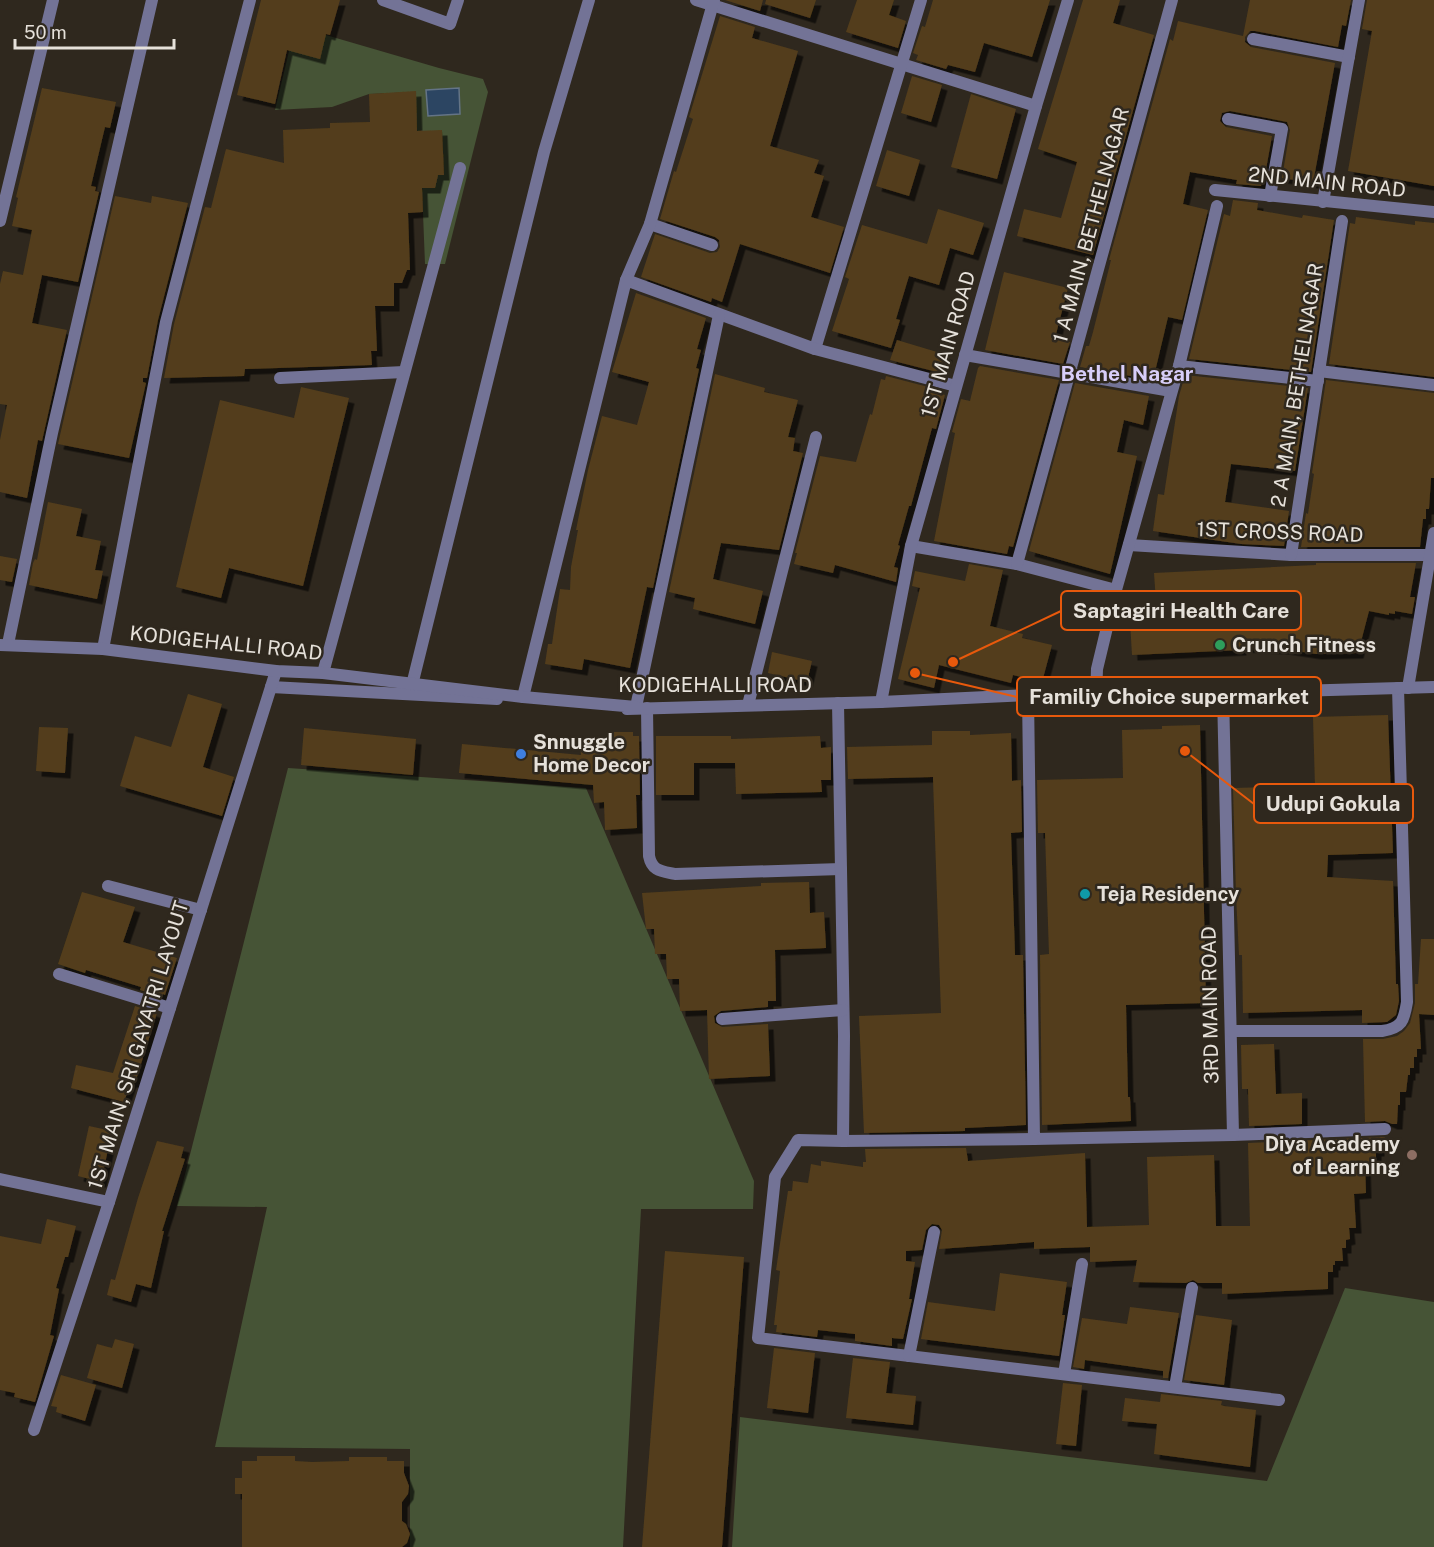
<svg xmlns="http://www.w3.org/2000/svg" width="1434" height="1547" font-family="'Public Sans',sans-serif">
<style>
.green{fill:#465436}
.water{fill:#2c4562;stroke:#647486;stroke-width:1.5}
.building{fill:#533d1b;filter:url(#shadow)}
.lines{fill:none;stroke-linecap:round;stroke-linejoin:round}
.service{stroke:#737396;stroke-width:12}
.minor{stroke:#737396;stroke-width:12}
.tertiary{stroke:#737396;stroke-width:12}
.leisure-dot{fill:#2e9e5b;stroke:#2f281e;stroke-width:2}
.shop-dot{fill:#3f7fe0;stroke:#2f281e;stroke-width:2}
.culture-dot{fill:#0f9aa8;stroke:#2f281e;stroke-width:2}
.education-dot{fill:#8d6e63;stroke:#2f281e;stroke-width:2}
.labels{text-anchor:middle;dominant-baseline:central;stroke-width:5;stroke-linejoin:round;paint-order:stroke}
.street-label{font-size:20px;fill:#e6e1da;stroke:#2f281e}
.poi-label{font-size:20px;font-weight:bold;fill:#e6e1da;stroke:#2f281e;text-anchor:start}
.neighbourhood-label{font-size:21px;font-weight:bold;fill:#d8cef9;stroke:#2f281e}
.leader{fill:none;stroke:#e8590c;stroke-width:2}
.callout-dot{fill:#e8590c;stroke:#2f281e;stroke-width:2}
.callout{fill:#2f281e;stroke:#e8590c;stroke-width:2}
.callout-label{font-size:21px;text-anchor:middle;font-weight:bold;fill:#e6e1da}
</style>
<defs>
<filter id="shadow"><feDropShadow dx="5.5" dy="5.5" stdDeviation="0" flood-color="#0009"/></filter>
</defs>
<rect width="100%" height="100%" fill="#2f281e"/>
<g class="green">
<path d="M295,26l144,42 44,11 5,13 -43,172h-20l-3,-76 16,-13h6l-2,-44 -29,1 2,-40 -46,2 -37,13 -57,3z"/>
<path d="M288,768l298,20 168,393 -1,28h-112l-18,338h-213v-98l-195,-2 52,-240 -90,-1z"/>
<path d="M1345,1288l89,14v245h-702l8,-130 527,64z"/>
</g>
<path class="water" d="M459,88l1,26 -32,2 -2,-26z"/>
<g class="building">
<path d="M261,0h79l-10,35 -4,-1 -6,25 -33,-9 -12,54 -38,-9z"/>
<path d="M725,0h38l-3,11z"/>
<path d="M766,0h50l-6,18 -45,-14z"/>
<path d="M857,0h37l-5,15 17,6 -8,27 -52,-16z"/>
<path d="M933,0h117l-18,57 -48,-14 -9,29 -27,-7 -2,4 -30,-9 2,-5 -5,-2 9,-27 3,1z"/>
<path d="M1083,0h37l-7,23 41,12 -61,220 -76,-19 7,-27 37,9 16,-56 -39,-13z"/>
<path d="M1250,0h101l-5,26 -4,-1 -4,22 -83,-16h-5l-5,6v5l6,5 84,16 -22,120 -31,-5 8,-48 -3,-8 -57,-11 -8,2 -2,8 6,6 46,9 -7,39h-2l-2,11 -25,-2 1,-4 -47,-8 -7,32 25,6 -26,110 -14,-3 -15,63 -73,-13 6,-21h3l4,-14 18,-72h-2l61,-221 3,2 5,-20 65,15z"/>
<path d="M1367,0h67v186l-86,-15 24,-140 -10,-2z"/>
<path d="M720,16l35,11 -3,11 46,13 -28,95 49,14 -5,13 10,3 -13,41 33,10 -14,46 -90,-29 -18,58 -10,-4 -1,4 -70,-25 14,-43 55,19 7,-1 3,-5 -1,-7 -4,-3 -55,-18 14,-48 2,1 17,-53 -4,-2z"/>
<path d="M912,76l30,9 -11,37 -30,-9z"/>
<path d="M42,88l74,14 -6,26 -5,-1 -14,59 5,1 -1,4 4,1 -21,90 -36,-7 -10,48 35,7 -25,111 -4,-1 -11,58 -27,-6v-52l7,-35 -7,-1v-120l3,-13 20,4 9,-45 -20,-4 6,-28 -2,-1z"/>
<path d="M416,91l1,40 25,-1 2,45h-6l-3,13h-13l1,24 -15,1 2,57h-3l-5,13h-8v23h-19l2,45h-6l1,14 -127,4 -1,7 -80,2 10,-54 31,-117 6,1 15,-59 58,14 -1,-33 47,-2v-5l40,-1 -1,-28z"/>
<path d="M971,94l45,15 -19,70 -46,-12z"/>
<path d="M887,150l33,10 -11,36 -33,-10z"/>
<path d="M115,196l36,7 1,-7 36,7 -30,117 -11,58h-4v4l3,1 -17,75 -71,-14z"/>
<path d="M1233,200l25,3 -1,7 45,8 1,-3 31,5 -23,152 -122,-13 35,-145 6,2z"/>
<path d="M938,209l46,14 -11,32 -23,-7 -11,37 -30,-9 -13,43 4,1 -9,28 -59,-17 17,-52 -4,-2 17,-52 65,19z"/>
<path d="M1356,217l59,8v-4l19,2v154l-105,-13 21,-141 5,1z"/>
<path d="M1004,272l64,16 -13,50 15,4 -7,22 -78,-14z"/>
<path d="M636,293l70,25 -9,31 4,1 -5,18 3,1 -46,219 -6,-1 -17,81 -46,-9 -2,11 -37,-6 3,-20h4l8,-55 10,1 1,-23 7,-37h-2l12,-60 14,-54 35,9 12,-43 -37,-10z"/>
<path d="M897,340l50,15 -6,18 -51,-13z"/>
<path d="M980,366l79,14 -46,167 -4,-1 -2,8 -73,-13 21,-108 -3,-1 9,-33 9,2 8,-33z"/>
<path d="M715,374l50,14 -1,4 34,8 -10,37 7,1 -2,13 10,2 -24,97 -58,-7 -8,36 50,12 -8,33 -62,-15 2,-11 -26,-6z"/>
<path d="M1185,375l123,13 -13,83 -64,-7 -6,38 64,9 -5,35 -43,-2 -88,-13 5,-37 6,1 15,-99z"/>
<path d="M886,376l50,13 -1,3 10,3 -9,34 -4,-1 -21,78h-2l-11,39 2,1 -6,21 4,1 -2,14 -61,-17 -2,8 -39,-9 3,-11h-2l25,-97 36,6 14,-48 2,1 9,-36 4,1z"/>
<path d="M1326,380l108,13v85h-3l-2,31h-3v10h-3l-3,28h-119l5,-34 2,1 6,-40 -2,-1z"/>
<path d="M1075,383l74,13 -6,29 -19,-5 -7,32 20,4 -27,118 -81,-23z"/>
<path d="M301,387l48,11 -46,188 -74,-18 -8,30 -45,-11 44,-187 74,18z"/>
<path d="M48,502l34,7 -6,27 25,5 -6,29 8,1 -6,28 -68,-14 4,-22 2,-4 2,1z"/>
<path d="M0,556l17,3 -5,23 -12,-2z"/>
<path d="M1316,563h100l-6,34h5l-3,17 -17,-3v3l-6,-1v2l-20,-4 -11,42 -42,1 -32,-5 -43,-2v3l-109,5 -3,-51 27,-2 -2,-29 162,-8z"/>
<path d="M969,564l34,6 -13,56 33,8 -1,4 30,7 -10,37 -29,-7 -2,8 -72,-18 -5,23 -36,-9 22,-91 -8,-2 3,-15 50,10z"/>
<path d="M772,652l40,9 -5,21 -39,-9z"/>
<path d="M188,694l34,10 -19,63 31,10 -12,39 -102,-30 15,-50 36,11z"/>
<path d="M1388,715l5,138 -65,2 -1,22 66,4 3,103h2l1,17 -3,14 -9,7 -25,1v-13l-119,3 -1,-58h-3l-3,-60 -3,-107 82,-2 -2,-69z"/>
<path d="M1200,725l6,278 -80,2 2,92h2l1,24 -89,4 -2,-170 9,-1 -4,-121h-7l-1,-53 86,-2 -1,-48 40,-1v-3z"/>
<path d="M39,727l29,1 -3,45 -29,-2z"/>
<path d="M304,728l112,11 -3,36 -112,-10z"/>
<path d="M932,731h38v4l41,-2 1,48 9,-1 1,52 -11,1 4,122h8l3,170 -61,3v3l-101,2 -5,-117 82,-3 -8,-234v-2l-85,2 -1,-32 85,-2z"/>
<path d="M610,732h23v4h6l1,59h-4l1,33 -32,2 -1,-28 -10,1 -1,-18 -134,-12 3,-29 119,11 -1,-15 30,-1z"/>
<path d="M656,736h75v3l89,-3 1,12 10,-1v33h-10l1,12 -86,2 -1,-31h-41v32h-38z"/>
<path d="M809,882l1,31 14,-1 2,36 -51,2 1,51h-8v6l-47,4 -7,5 1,7 7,4 46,-3 2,52 -61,3 -2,-69 -27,1 -1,-32h-12l-1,-25h-11l-1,-25h-8l-4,-36 119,-7v-3z"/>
<path d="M82,892l53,15 -12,35 54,16 -12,37 -2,-1 -1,3 -22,-7 1,-3 -55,-17 -1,3 -27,-9z"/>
<path d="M1421,939h13v76l-15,-1 2,35h-4v8h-3v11h-4v7h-2l-2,17h-6v13h-2l-1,19h-5l-7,-3 -20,1 -2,-83h20l14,-3 7,-5 6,-8 5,-20v-19h3z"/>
<path d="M135,1006l22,7 -22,70 -4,-1 -7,20 -53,-14 5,-23 37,8z"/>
<path d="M1274,1044l2,50 26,-1v31l-53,2 -1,-37h-6l-1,-44z"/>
<path d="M89,1126l23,5 -11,51 -23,-6z"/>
<path d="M1385,1137v3h-6v11h-3v12h-11l1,30 -12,1 2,34h-7l1,11 -4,1v8h-4l1,13h-8v4h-2v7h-5v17l-106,5v-11h-24l-5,-3 -7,3 -53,-1 4,-22 -47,2v-15l-56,2v-7l-95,7 3,-19 -3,-5 -7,-1 -6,6 -4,20 -16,1v10l9,1 -6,37h3l-9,40 -11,-1v8l-37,-5v-7l-37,-4 -1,7 -41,-5 1,-7h-3l6,-54 -4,-1 12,-79h4l1,-10 15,2 3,-19 10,2v-5l42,6v-5h3l-1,-13 101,-1 2,13 117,-8 2,74 62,-2 -2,-68 67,-2 2,71h34l-2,-83z"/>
<path d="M157,1141l27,6 -3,11 4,1 -23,72h2l-13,57 -15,-4 -5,18 -24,-7 4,-16 4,1 23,-82z"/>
<path d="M47,1219l29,7 -8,31h-3l-9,31 3,1 -9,46 4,1 -19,66 -21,-5 1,-4 -15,-3v-154l41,8z"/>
<path d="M665,1251l79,6 -22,290h-80z"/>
<path d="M1000,1273l67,9 -5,33h3l-6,41 -138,-17 7,-37 67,9z"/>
<path d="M1130,1307l49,6 -11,65h-5v-7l-78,-11 -1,9 -11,-2 9,-49 45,6z"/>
<path d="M1196,1315l36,5 -8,65 -40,-5z"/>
<path d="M115,1339l19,5 -12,44 -35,-10 10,-34 15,4z"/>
<path d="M774,1348l41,5 -7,60 -41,-5z"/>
<path d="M853,1358l37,4 -4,31 30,3 -3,29 -67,-7z"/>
<path d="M61,1375l35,10 -11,36 -29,-9 1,-5 -6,-1z"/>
<path d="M1063,1383l19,2 -6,61 -20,-2z"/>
<path d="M1161,1394l61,7 -1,4 3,1 32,4 -6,57 -96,-13 3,-30 -35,-3 3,-23 35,4z"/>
<path d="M257,1456h38v5l17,1 37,-1v-4h38v4h17v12l5,13 -1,8 -6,8v19l4,3 4,10 -3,9 -5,4h-160v-53h-7v-16h7v-17h15z"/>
</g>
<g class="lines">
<g class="service">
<path d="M280,378l124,-6"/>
<path d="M323,673l137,-505"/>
<path d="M271,687l226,12"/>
<path d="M647,708l2,148c3,15 12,15 26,18l166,-5"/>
<path d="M108,886l93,24"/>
<path d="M59,974l111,34"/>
<path d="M1233,1135l152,-6"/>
<path d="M109,1202l167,-531"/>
</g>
<g class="minor">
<path d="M383,0l67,24 8,-24"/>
<path d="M696,0l340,106"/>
<path d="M1253,39l96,18"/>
<path d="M1228,119l54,10 -12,67"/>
<path d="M1215,190l219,22"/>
<path d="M1323,202l36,-202"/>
<path d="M0,221l53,-221"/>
<path d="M650,224l62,21"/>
<path d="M626,280l24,-56 64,-224"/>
<path d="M815,349l106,-349"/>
<path d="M965,355l206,36"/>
<path d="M1179,366l139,15"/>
<path d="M1319,371l115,14"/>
<path d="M1129,545l162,10h139"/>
<path d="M911,546l106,18 99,26"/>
<path d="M1291,555l51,-334"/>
<path d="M1017,564l155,-564"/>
<path d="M8,644l44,-211 100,-433"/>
<path d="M103,649l63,-327 84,-322"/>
<path d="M412,685l132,-533 45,-152"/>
<path d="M1408,688l26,-155"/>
<path d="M1028,695l6,444 199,-4 -10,-442"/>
<path d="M523,697l103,-417 189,69 141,37"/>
<path d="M1096,697l1,-28 19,-79 63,-224 38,-160"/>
<path d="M838,703l6,333 -1,105 191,-2"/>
<path d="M748,705l68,-268"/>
<path d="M636,707l83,-392"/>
<path d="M722,1019l121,-9"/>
<path d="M1231,1031h151c20,-3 22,-10 25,-29l-9,-314"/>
<path d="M843,1141l-45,-1 -23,37 -17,161 521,62"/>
<path d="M0,1179l109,23 -75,228"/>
<path d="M909,1356l25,-124"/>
<path d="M1064,1374l18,-110"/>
<path d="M1175,1387l17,-99"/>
</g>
<g class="tertiary">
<path d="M0,645l103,4 173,22 47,2 200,24 113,10 -9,2 254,-7 147,-7 68,2 338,-10"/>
<path d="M881,702l30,-156 125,-440 32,-106"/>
</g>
</g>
<circle class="leisure-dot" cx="1220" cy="645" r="6"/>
<circle class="shop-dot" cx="521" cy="754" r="6"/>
<circle class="culture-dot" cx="1085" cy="894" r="6"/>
<circle class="education-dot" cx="1412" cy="1155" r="6"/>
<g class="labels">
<g class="street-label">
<text transform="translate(1327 182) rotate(6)">2ND MAIN ROAD</text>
<text transform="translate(1091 225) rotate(-75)">1 A MAIN, BETHELNAGAR</text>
<text transform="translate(948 344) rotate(-74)">1ST MAIN ROAD</text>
<text transform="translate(1297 385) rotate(-81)">2 A MAIN, BETHELNAGAR</text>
<text transform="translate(1280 532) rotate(2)">1ST CROSS ROAD</text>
<text transform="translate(226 643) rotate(6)">KODIGEHALLI ROAD</text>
<text x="715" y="685">KODIGEHALLI ROAD</text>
<text transform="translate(1210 1005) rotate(-91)">3RD MAIN ROAD</text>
<text transform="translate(138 1045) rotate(-73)">1ST MAIN, SRI GAYATRI LAYOUT</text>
</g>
<g class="poi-label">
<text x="1232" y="645">Crunch Fitness</text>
<text x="533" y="742">Snnuggle<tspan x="533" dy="23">Home Decor</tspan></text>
<text x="1097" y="894">Teja Residency</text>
<text x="1400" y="1144" text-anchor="end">Diya Academy<tspan x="1400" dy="23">of Learning</tspan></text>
</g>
<g class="neighbourhood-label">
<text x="1127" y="373">Bethel Nagar</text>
</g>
</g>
<path class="leader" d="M953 662L1061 611M915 673L1017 697M1185 751L1254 804"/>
<g class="callout-dot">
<circle cx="953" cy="662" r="6"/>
<circle cx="915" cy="673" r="6"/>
<circle cx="1185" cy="751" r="6"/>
</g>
<g class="callout">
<rect x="1061" y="591" width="240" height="39" rx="6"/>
<rect x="1017" y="677" width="304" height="39" rx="6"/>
<rect x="1254" y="784" width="159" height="39" rx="6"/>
</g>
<g class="callout-label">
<text x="1181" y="618">Saptagiri Health Care</text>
<text x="1169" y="704">Familiy Choice supermarket</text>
<text x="1333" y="811">Udupi Gokula</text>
</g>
<path d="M15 39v9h159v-9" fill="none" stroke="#e6e1da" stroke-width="3"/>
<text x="24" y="39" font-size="18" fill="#e6e1da" stroke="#2f281e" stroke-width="4.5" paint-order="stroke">50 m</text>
</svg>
